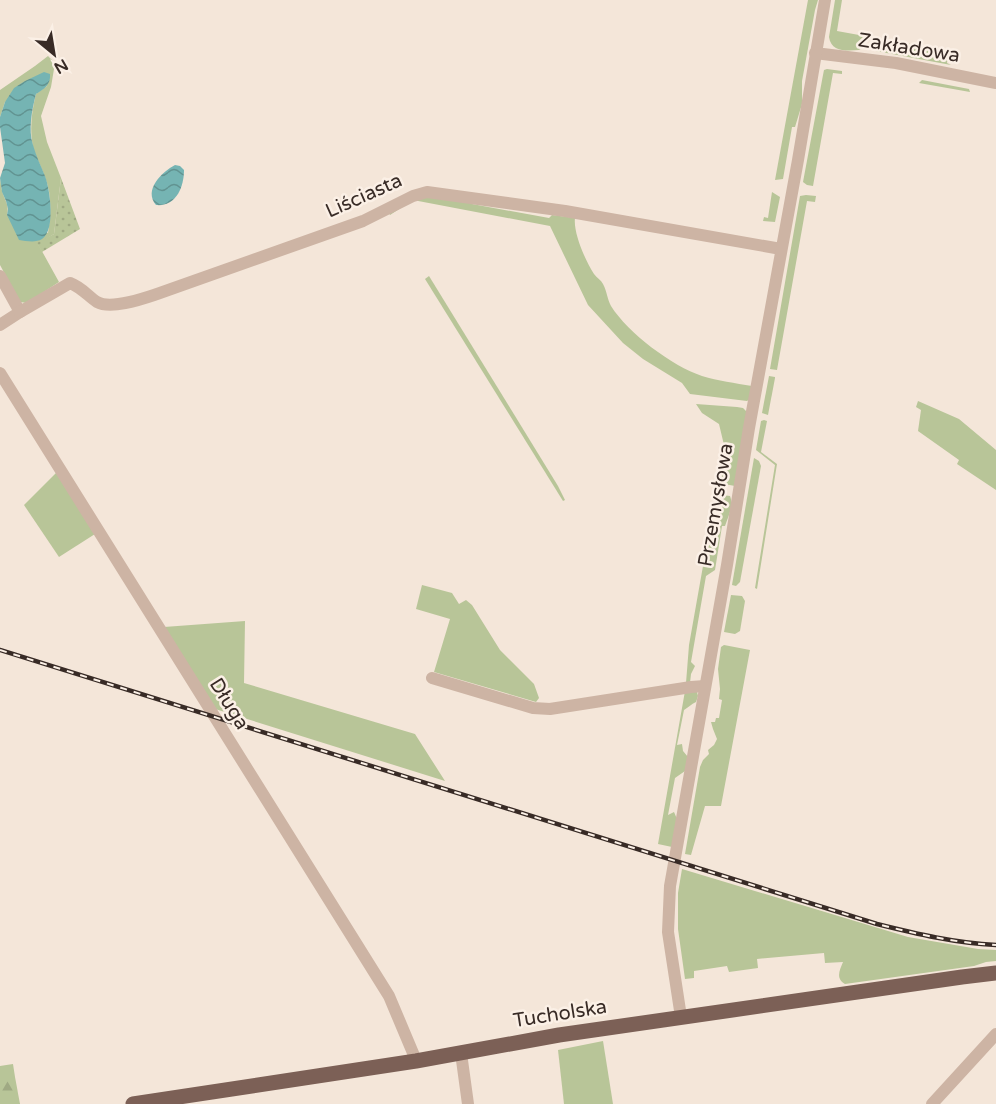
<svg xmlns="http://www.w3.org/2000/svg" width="996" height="1104" font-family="'Varela Round',sans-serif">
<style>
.green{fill:#b8c598}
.forest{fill:url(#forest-firs)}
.garden{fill:url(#garden-dots)}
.water{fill:url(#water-waves)}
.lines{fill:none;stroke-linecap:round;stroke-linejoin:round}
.minor{stroke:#cdb4a4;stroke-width:12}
.major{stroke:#7c6056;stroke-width:15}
.rail-casing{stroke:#382b26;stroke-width:4.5}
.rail{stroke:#fbf0e6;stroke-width:2;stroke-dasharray:7;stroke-linecap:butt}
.labels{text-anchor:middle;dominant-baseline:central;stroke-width:5;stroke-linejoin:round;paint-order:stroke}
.street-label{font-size:20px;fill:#382b26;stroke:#fbf0e6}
</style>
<defs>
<pattern id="forest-firs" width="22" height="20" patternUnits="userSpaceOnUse" patternTransform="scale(1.5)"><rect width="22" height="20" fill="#b8c598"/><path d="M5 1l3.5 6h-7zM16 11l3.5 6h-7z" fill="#9fa983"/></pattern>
<pattern id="garden-dots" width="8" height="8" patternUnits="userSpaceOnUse" patternTransform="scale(1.5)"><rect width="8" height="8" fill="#b8c598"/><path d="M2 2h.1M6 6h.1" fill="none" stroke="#9fa983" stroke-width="1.8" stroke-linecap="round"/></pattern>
<pattern id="water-waves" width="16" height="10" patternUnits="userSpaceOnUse" patternTransform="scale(1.5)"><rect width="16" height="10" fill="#75b4b3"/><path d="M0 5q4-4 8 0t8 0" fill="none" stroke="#619391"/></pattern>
</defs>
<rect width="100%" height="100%" fill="#f4e6d9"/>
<g class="green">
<path d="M808,0h10l-3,10 -13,71v23l-7,23h-3l-9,52 -8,1z"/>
<path d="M835,0h7l-5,31 33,6 -1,4h-3l-4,7 -3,2c-13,1 -28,2 -30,-13z"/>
<path d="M887,40l67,11 -1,4h-5l-1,8 4,2 -75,-14v-3l3,-2 11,2 1,-5z"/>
<path d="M48,56l7,7 -4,24 -10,29 6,26 14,36 -7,56 -16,10 21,38 -32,21 -7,-1 -20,-37v-87c1,5 1,11 3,16 3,8 6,12 4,21l41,18c3,-19 4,-38 -3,-56 -4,-12 -12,-24 -13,-36 -2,-15 0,-32 4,-47l11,-8 -42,16 -5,15v-27l35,-24z"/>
<path d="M827,69l15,2v3l-9,-1 -20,113 -6,-1 -4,-3 20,-107 1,-5z"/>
<path d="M922,80l47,9 1,3 -51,-9z"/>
<path d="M772,192l8,5 -5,25 -12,-1 1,-4 4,1z"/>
<path d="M429,195l25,2 18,3v4l77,14 3,-3 23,3c-2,15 11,44 19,56 3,4 7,6 9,10 4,7 4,15 8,22 17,27 61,60 91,70 16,5 33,7 50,10l-2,13 -3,2 -57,-7 -8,-11 -39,-24 -20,-16 -35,-38 -38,-79 -137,-26 -23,15 -1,-2 23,-14z"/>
<path d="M806,195l10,1 -1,6 -8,-1 -30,169 -7,-1 30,-173z"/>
<path d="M429,276l129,210 7,14 -2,1 -138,-222z"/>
<path d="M769,376l6,1v1l-7,37 -6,-2z"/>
<path d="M918,401l41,18 37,31v40l-39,-26 2,-4 -41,-29 3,-21 -5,-3z"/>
<path d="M696,404l41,3 6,1 4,4 -12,74 -11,-2 -3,-13 3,-26 -5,-21 -17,-11z"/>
<path d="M764,420l3,1 -6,31 16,12 -20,125 -2,-1 20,-123 -19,-15 5,-29z"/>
<path d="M754,458l5,3 2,5 -21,116 -4,4 -4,-1z"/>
<path d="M57,472l38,62 -36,23 -35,-52z"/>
<path d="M722,495l8,1c4,10 -2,21 -5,30h-3l-7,44 -9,6 -15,86 4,4 -4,8 -1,9h-4l3,-38 14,-79 11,-39 9,-23z"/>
<path d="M422,585l30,8 7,11 7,-4 6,5 28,45 34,34 5,14 -3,4 -102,-30 16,-53 -34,-10z"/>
<path d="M731,595l11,1 3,5 -5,30 -5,3 -11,-2z"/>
<path d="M245,621l-1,62 171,51 30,47 -233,-73 -48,-81z"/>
<path d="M724,645l26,5 -29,156h-16l-14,49 -6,-1 15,-87 3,-7 6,-6 -1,-4 6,-5 3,-6 -4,-10 -2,-7h4l1,-4h3l3,-18 -3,-1 1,-10 -2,-20 3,-22z"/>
<path d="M685,691l12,1 1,4 -2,6c-5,2 -7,5 -12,8l-7,35 5,-1 1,7 5,6 -3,14 -10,7 -7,37 6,-3 3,7 -5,28 -14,-3z"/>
<path d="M682,869l226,68 70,12 18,1v11l-10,1 -12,4 -129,18c-10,-6 -5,-14 -2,-22l-18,1 -1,-10 -67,6 1,9 -29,4 -2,-6 -33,5v7l-9,1 -7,-50v-36z"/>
<path d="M603,1041l10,63h-49l-6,-54z"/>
<path d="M13,1064l2,13h-15v-11z"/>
</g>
<path class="forest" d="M0,1077h15l5,27h-20z"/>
<path class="garden" d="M61,178l19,51 -38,23 -5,-9 17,-9z"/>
<g class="water">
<path d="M44,72l6,2c1,11 -6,15 -14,20 -4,15 -8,36 -3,51 3,11 8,21 12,31 5,13 11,54 -3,63 -6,4 -16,2 -23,1l-12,-25 1,-6 -2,-8 -4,-9 -2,-14 5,-15 -5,-36v-10l5,-15 9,-14 11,-7z"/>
<path d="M175,165l5,1 4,4c0,17 -8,37 -28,35 -13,-15 6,-33 19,-40z"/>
</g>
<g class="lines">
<g class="minor">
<path d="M815,53l81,10 100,20"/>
<path d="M0,276l20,36 -20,13"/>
<path d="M20,312l50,-29c11,4 18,13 27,19 14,8 45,-3 60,-8l206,-73 50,-25 14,-4 138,19 216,38"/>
<path d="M0,373l389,623 24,57 3,8"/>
<path d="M432,678l101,30 17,1 141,-22 14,-1"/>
<path d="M681,1017l-13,-85 2,-46 57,-321 22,-137 49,-268 27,-160"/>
<path d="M461,1053l7,51"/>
<path d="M932,1104l64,-70"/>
</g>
<path class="major" d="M133,1104l283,-43 143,-26 403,-58 34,-4"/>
<g class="rail-casing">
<path id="rail" d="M0,650l877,274c40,10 78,19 119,21"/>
</g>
<use href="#rail" class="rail"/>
</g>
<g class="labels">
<g class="street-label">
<text transform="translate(909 48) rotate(9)">Zakładowa</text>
<text transform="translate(364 196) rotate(-24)">Liściasta</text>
<text transform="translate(716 505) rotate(-80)">Przemysłowa</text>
<text transform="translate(229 704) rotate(58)">Długa</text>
<text transform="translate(560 1014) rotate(-9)">Tucholska</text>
</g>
</g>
<g transform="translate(54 54) rotate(150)" stroke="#fbf0e6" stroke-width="4.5" paint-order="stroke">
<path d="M0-4.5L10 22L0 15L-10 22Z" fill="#382b26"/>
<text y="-9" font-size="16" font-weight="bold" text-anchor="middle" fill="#382b26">N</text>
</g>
</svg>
